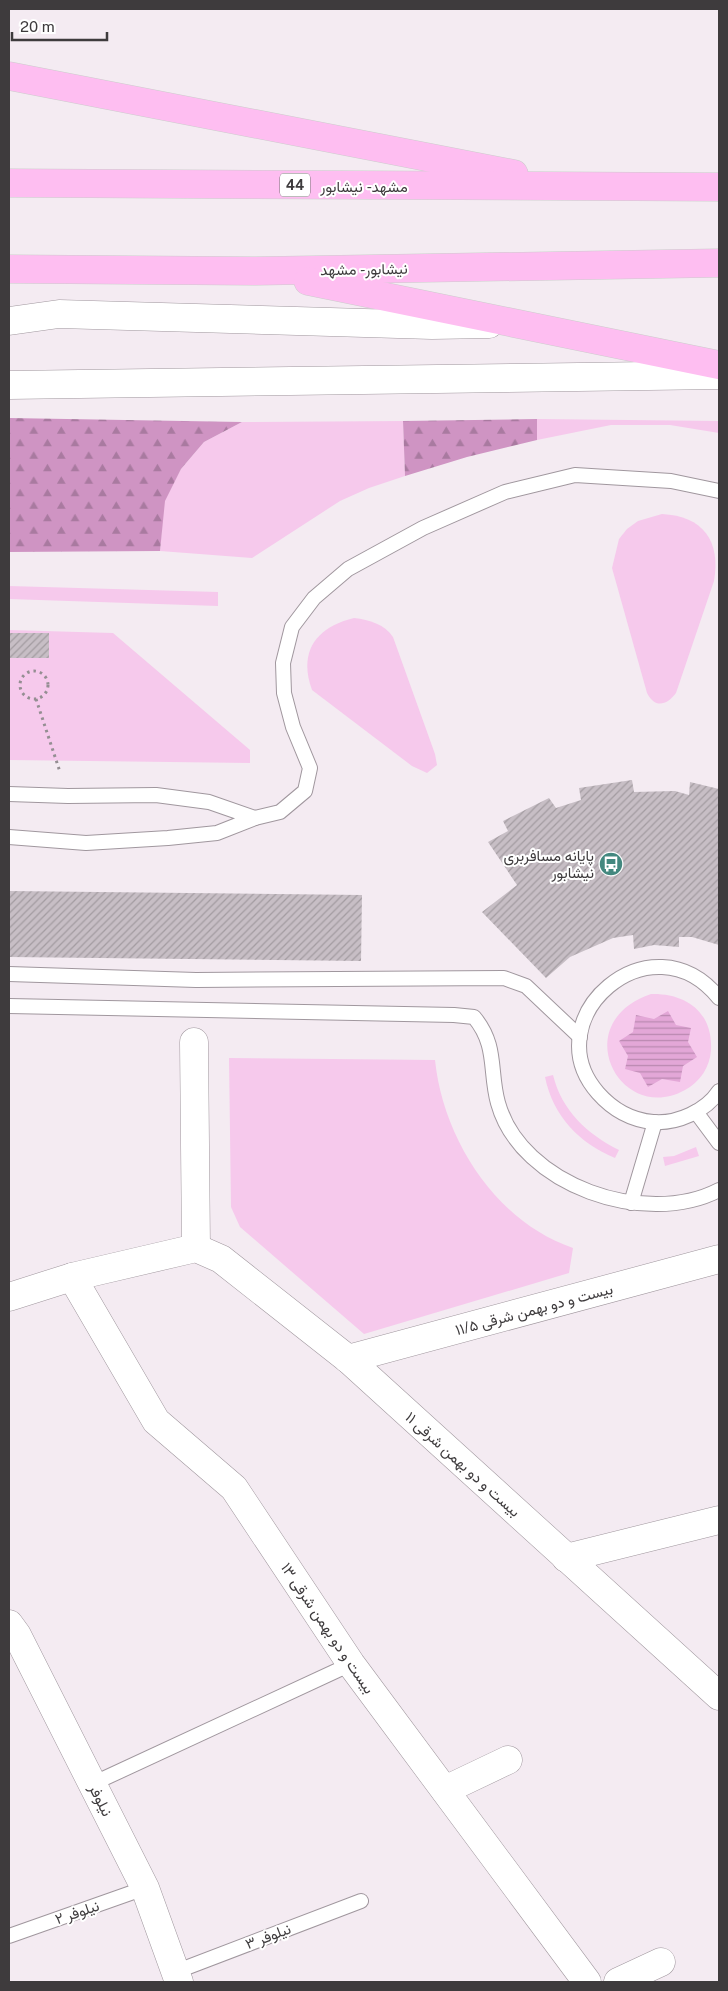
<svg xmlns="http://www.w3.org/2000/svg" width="728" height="1991" font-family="'Public Sans',Vazirmatn,sans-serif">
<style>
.grass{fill:#f6c9ec}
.forest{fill:url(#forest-firs)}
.water{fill:url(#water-rules)}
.building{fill:url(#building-hatch)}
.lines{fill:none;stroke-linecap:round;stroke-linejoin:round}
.lane-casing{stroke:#a0979e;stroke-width:16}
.street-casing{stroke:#a0979e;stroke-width:29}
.secondary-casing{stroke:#a0979e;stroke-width:29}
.highway-casing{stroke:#cdcccd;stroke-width:29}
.path{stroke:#948e92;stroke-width:3;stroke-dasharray:2.5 4;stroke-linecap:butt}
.lane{stroke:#fff;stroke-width:14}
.street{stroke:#fff;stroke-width:28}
.secondary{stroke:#fff;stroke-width:28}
.highway{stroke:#febef1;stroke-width:28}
.labels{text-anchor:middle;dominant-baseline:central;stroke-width:4;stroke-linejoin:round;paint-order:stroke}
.shield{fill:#fff;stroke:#787677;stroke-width:1}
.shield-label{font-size:14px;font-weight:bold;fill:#3e3b3d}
.street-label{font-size:15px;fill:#3e3b3d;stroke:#fff}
.poi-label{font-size:15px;fill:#3e3b3d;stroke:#fff;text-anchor:end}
</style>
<defs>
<pattern id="forest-firs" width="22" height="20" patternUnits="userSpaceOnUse" patternTransform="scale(1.25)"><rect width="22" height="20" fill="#cf94c3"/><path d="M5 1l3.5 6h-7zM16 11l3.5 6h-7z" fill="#a97aa0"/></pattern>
<pattern id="water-rules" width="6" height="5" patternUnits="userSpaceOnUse" patternTransform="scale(1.25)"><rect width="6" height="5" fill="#e3a7d7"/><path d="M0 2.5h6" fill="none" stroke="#b989b0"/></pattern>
<pattern id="building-hatch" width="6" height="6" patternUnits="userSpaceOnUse" patternTransform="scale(1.25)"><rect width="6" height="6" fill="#c7bec5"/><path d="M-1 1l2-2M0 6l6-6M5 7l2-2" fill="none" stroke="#a39ca1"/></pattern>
</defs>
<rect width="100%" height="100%" fill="#f4ebf2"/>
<g class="grass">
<path d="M537,419l182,2v12l-49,-8h-59l-74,15z"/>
<path d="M403,421l2,55 -36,12 -29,13 -88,57 -92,-7 4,-50 17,-32 23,-27 38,-20z"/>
<path d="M662,514c41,2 59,27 52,67l-38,112c-9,12 -21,16 -29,0l-35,-125 7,-29 8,-10 11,-8z"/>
<path d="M9,586l209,6v14l-209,-7z"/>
<path d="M354,618c16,2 30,6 39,19l42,117 2,11 -10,8 -15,-7 -100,-76c-14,-38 4,-63 42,-72z"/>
<path d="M9,630l104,3 137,117v13l-241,-3z"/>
<path d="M651,994c35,-1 62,18 60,56 -1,17 -11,32 -26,40 -65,36 -119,-67 -34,-96z"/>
<path d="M229,1058l206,2c8,79 61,162 138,188l-4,25 -205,61 -124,-107 -9,-20z"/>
<path d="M553,1075c9,36 34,59 66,75l-4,8c-36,-15 -62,-42 -70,-81z"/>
<path d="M696,1147l3,9 -34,10 -2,-9 11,-1z"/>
</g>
<g class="forest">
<path d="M9,418l233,4 -38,20 -23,27 -16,32 -5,50 -151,1z"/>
<path d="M537,419v21l-70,17 -62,19 -2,-55z"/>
</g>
<path class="water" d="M668,1011l8,14 15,3 -3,14 9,15 -14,9 -3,16 -18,-3 -14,8 -8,-14 -15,-4 3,-13 -9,-15 14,-9 3,-17 18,4z"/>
<g class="building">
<rect x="9" y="633" width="40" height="25"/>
<path d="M632,780l2,12 41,-1 14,4 1,-13 29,7v156l-27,-8h-13v10l-25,-2 -20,4 -1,-14 -20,3 -43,19 -24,21 -64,-66 35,-27 -29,-43 20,-11 -5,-10 46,-23 7,10 25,-8 -2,-12z"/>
<path d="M9,891l353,4 -1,66 -352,-4z"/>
</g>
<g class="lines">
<g class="lane-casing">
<g id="lane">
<path d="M9,794l59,2 88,-1 53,7 46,16 -38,15 -49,5 -82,5 -77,-6"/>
<path d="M255,818l25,-6 25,-21 5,-23 -17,-41 -9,-34 -1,-30 9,-36 22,-29 34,-29 75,-41 82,-36 70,-17 96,6 48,10"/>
<path d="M9,974l187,6 308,-2 22,8 54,51"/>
<path d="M719,998c-68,-84 -186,21 -121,95 15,17 33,27 55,29 24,2 53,-11 66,-31"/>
<path d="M9,1006l445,9 20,2c24,29 15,54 24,86 23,83 148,125 221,87"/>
<path d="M696,1112l23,31"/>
<path d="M631,1203l24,-81"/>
<path d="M92,1784l259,-120"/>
<path d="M9,1936l136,-48"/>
<path d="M175,1972l186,-71"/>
</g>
</g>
<g class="street-casing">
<g id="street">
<path d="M194,1042l2,206"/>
<path d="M72,1277l84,144 78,67 117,176 236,318"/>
<path d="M348,1359l371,-100"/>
<path d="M566,1558l153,-38"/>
<path d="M9,1624l8,11 128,253 34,94"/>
<path d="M445,1790l63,-30"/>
<path d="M618,1982l43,-20"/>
</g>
</g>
<g class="secondary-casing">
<g id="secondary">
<path d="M9,321l50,-7 373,11 57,-1"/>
<path d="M9,385l710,-10"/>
<path d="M9,1297l63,-20 124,-29 25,11 127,100 371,337"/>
</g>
</g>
<g class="highway-casing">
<g id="highway">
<path d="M9,76l505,98"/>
<path d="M9,183l710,4"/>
<path d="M9,269l246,2 464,-8"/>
<path d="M308,281l411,84"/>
</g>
</g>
<g class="path">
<circle cx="34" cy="685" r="14"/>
<path d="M36,699l24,73"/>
</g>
<use href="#lane" class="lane"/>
<use href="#street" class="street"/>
<use href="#secondary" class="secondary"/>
<use href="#highway" class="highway"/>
</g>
<defs>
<g id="bus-disc" transform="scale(1.25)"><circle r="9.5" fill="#43887f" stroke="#fff"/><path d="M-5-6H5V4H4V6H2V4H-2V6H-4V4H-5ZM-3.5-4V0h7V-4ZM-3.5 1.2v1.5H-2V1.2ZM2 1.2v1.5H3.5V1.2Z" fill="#fff"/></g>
</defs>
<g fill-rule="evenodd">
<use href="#bus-disc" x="611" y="864"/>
</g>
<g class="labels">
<rect class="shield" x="280" y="173.5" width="30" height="23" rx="4"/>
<g class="shield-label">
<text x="295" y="185">44</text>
</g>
<g class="street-label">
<text x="364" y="186">مشهد - نیشابور</text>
<text transform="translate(364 269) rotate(-1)">نیشابور - مشهد</text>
<text transform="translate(534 1309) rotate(-15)">بیست و دو بهمن شرقی ۱۱/۵</text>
<text transform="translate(463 1464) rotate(42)">بیست و دو بهمن شرقی ۱۱</text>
<text transform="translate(328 1628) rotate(56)">بیست و دو بهمن شرقی ۱۳</text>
<text transform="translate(101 1800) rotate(63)">نیلوفر</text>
<text transform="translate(77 1912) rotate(-19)">نیلوفر ۲</text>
<text transform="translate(268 1936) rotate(-21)">نیلوفر ۳</text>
</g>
<g class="poi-label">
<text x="594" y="855">پایانه مسافربری<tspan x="594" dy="17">نیشابور</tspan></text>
</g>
</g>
<rect width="728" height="1991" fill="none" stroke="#3e3b3d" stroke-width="20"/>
<path d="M12 32v8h95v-8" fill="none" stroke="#3e3b3d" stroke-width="2.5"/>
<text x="20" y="32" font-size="15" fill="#3e3b3d" stroke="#ffffff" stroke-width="4" paint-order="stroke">20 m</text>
</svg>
